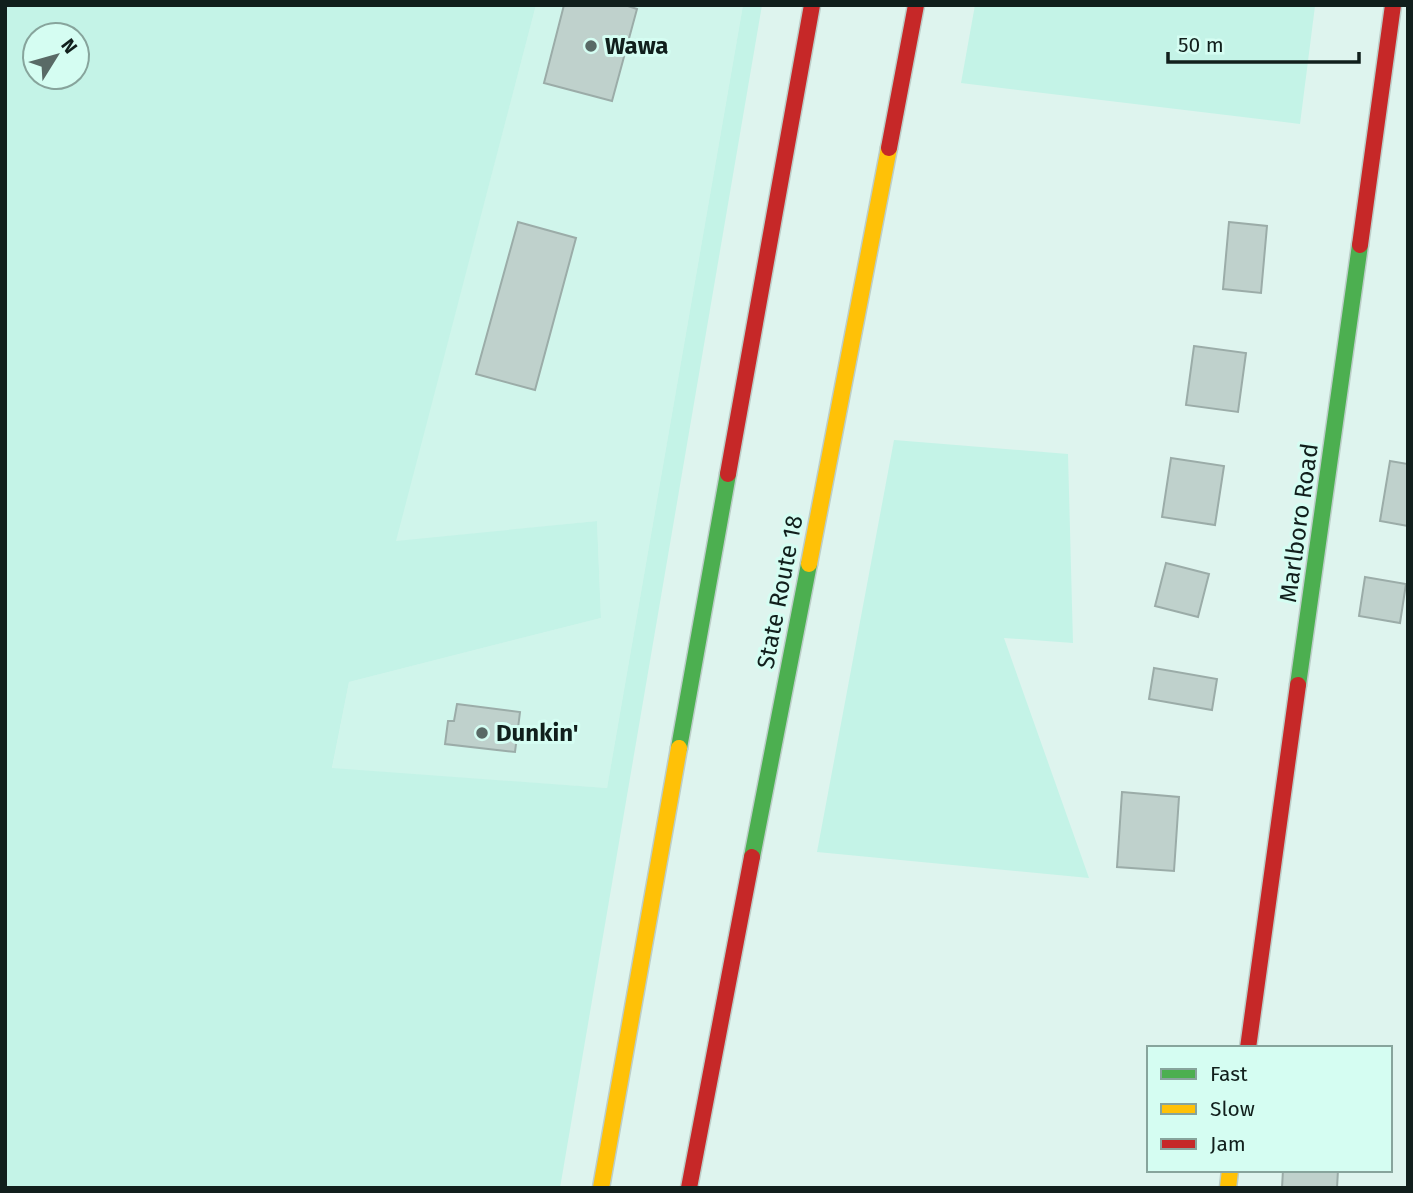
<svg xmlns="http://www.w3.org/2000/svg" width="1413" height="1193" font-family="'Fira Sans',sans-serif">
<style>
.built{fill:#d0f5eb}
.green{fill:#c4f3e7;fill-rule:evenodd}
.building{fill:#bfd1cc;stroke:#9baca8;stroke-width:2}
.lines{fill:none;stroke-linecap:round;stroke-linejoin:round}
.fast-casing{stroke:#bccec9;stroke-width:19}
.slow-casing{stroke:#bccec9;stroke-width:19}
.jam-casing{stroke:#bccec9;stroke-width:19}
.fast{stroke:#4caf50;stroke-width:16}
.slow{stroke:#ffc107;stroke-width:16}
.jam{stroke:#c62828;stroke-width:16}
.poi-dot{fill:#596a66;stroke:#d5fdf2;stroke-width:2.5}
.labels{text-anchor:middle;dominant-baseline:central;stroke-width:6;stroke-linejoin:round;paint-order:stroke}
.poi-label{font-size:24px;font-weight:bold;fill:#111f1c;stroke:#d5fdf2;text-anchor:start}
.street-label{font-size:24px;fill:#111f1c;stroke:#d5fdf2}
</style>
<rect width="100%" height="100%" fill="#def4ee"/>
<path class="built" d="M536,5h207l-136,783 -275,-19 17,-87 252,-64 -4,-97 -202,21z"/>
<g class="green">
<path d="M5,5h531l-140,536 201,-20 4,97 -252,64 -17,86 275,20 136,-783h19l-202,1183h-555zM77,35v42h-42v-42z"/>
<path d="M975,5l340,1 -15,118 -339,-41z"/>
<path d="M894,440l174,14 5,189 -69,-5 85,240 -272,-26z"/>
</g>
<g class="building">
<path d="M564,5h61l12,4 -25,92 -68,-18z"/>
<path d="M518,222l58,16 -41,152 -59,-16z"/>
<path d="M1229,222l38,4 -6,67 -38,-4z"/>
<path d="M1194,346l52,7 -8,59 -52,-7z"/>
<path d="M1171,458l53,8 -9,59 -53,-8z"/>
<path d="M1390,461l18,3v62l-28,-5z"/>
<path d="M1166,563l43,11 -11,43 -43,-11z"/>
<path d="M1365,577l41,7 -6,39 -41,-7z"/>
<path d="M1154,668l63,11 -5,31 -63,-11z"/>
<path d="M457,704l63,8 -5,40 -70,-8 3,-23h6z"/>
<path d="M1122,792l57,5 -5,74 -57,-4z"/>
<path d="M1283,1170h55l-1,18h-55z"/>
</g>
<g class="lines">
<g class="fast-casing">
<g id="fast">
<path d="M1298,685l62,-440"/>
<path d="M679,748l49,-274"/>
<path d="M752,857l57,-293"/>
</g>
</g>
<g class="slow-casing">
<g id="slow">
<path d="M809,564l80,-416"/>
<path d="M601,1188l78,-440"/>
<path d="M1228,1188l2,-18"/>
</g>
</g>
<g class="jam-casing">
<g id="jam">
<path d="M889,148l27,-143"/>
<path d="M1360,245l33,-240"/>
<path d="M728,474l84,-469"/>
<path d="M1248,1048l50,-363"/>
<path d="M689,1188l63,-331"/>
</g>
</g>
<use href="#fast" class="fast"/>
<use href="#slow" class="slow"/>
<use href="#jam" class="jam"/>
</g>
<g class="poi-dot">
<circle cx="591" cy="46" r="7"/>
<circle cx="482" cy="733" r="7"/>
</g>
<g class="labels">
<g class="poi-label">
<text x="605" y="46">Wawa</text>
<text x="496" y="733">Dunkin'</text>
</g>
<g class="street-label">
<text transform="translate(1299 523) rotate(-82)">Marlboro Road</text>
<text transform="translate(780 592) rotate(-79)">State Route 18</text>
</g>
</g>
<rect width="1413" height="1193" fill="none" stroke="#111f1c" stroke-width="14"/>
<rect x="1147" y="1046" width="245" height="126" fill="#d5fdf2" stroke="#87a49c" stroke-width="2"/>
<rect x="1161" y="1069" width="35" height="10" fill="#4caf50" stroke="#87a49c" stroke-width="2"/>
<text x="1210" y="1081" font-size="21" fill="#111f1c">Fast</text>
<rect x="1161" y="1104" width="35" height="10" fill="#ffc107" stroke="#87a49c" stroke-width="2"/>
<text x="1210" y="1116" font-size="21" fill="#111f1c">Slow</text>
<rect x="1161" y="1139" width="35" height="10" fill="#c62828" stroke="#87a49c" stroke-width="2"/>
<text x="1210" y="1151" font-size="21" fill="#111f1c">Jam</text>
<g transform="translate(56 56) rotate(53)"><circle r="33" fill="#d5fdf2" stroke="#87a49c" stroke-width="2"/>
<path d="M0-5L12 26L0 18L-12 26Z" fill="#596a66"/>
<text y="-10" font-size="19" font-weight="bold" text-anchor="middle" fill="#111f1c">N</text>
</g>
<path d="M1168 52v10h191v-10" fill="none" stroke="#111f1c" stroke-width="3.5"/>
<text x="1178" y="52" font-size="21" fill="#111f1c" stroke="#d5fdf2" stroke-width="5" paint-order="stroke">50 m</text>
</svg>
